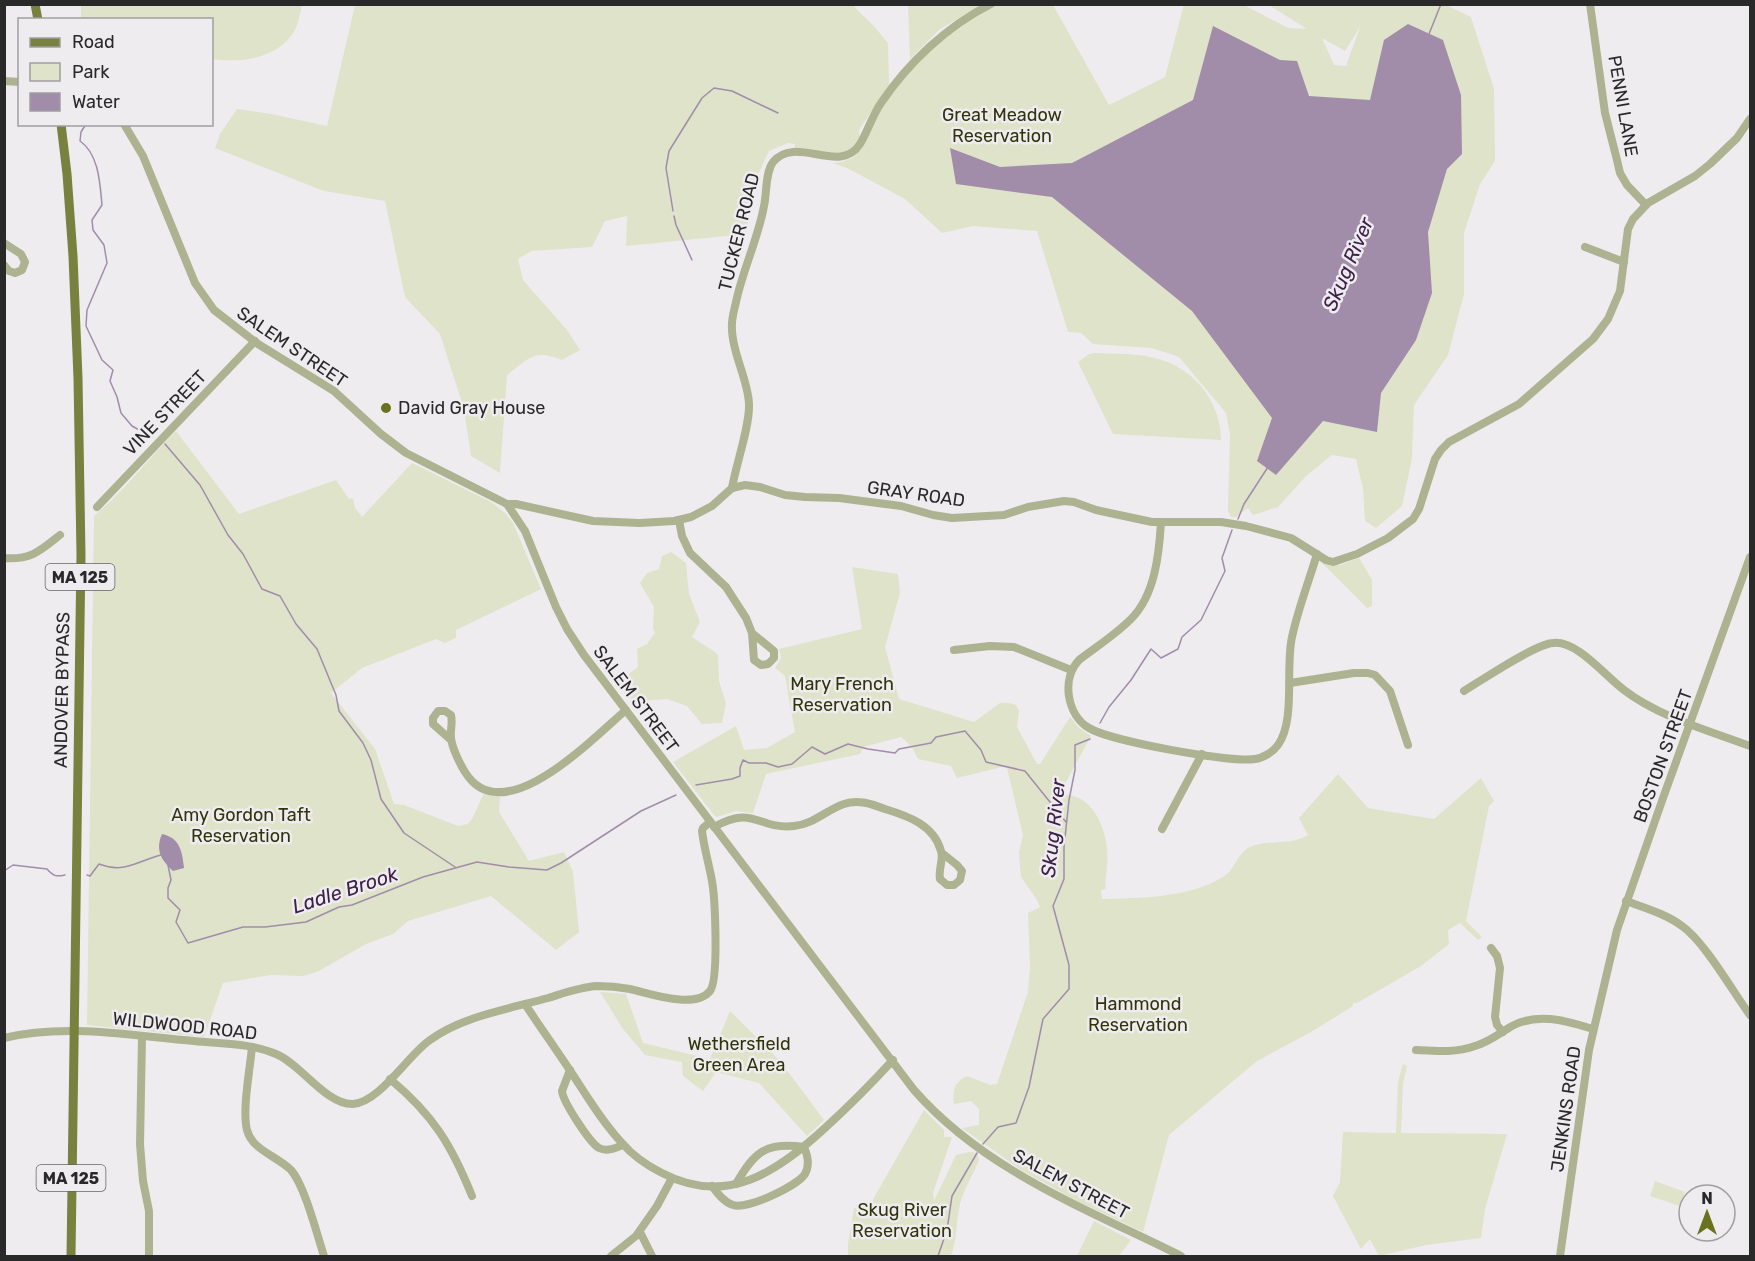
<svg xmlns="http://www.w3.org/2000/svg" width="1755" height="1261" font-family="Rubik,sans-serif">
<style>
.green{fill:#dee3c9;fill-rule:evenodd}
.water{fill:#a18da9}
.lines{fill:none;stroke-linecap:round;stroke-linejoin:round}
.stream{stroke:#a18da9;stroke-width:1.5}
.minor{stroke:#adb390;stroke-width:8}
.major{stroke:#78813e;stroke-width:9}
.poi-dot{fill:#69721c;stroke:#efecf0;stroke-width:2}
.labels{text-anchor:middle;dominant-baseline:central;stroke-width:5;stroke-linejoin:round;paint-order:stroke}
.shield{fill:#efecf0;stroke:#656465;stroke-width:1.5}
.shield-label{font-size:16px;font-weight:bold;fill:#2a292a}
.street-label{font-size:18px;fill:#2a292a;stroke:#efecf0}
.park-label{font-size:18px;fill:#2f3409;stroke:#efecf0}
.poi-label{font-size:18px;fill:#2a292a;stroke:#efecf0;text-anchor:start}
.water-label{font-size:20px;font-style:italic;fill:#3e2149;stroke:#efecf0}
</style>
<rect width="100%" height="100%" fill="#efecf0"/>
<g class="green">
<path d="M1184,4l60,1 44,23 19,1 -38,-24h177l25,12 23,72 1,72 -15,23 -16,49v61l-16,61 -34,50 -2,53 -10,48 -26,22 -11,-7 -2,-33 -7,-29 -24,-4 -26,21 -28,31 -25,8 -5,-7 -12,9h-5l-3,-6 2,-76 -4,-22 -47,-56 -27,-9 -59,-4 -12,-11 -13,-1 -31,-101 -64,-5 -31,7 -37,-34 -56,-30 -16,-6 9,-1 12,-5 10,-12 15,-32 13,-20 35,-41 38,-32 30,-15h58l56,100 56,-28zM1360,27l-14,39 -12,-1 -12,-27 23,13z"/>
<path d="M81,5v-1l221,1c-2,7 -3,16 -6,23 -16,31 -54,35 -84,31v-39l-131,-1z"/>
<path d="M355,5h499l1,3 18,17 15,18 1,42 -30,45c1,6 0,10 -4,14 -14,21 -41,2 -60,4v-4l-7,-1 -19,8 -13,28 -10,55 -120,12 1,-30 -22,5 -13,26 -61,4 -13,8 5,21 44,50 13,20 -18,10c-28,-12 -34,-1 -55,15l-7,98 -29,-17 -7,-47 -24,-75 -35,-37 -20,-96 -61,-10 -109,-43 5,-14 17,-25 34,5 56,12z"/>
<path d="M908,5h74l-42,24 -30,30z"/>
<path d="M1094,353c20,1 42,0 61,5 38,9 66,43 66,82l-108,-6 -35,-72 11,-8z"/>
<path d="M176,431l63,83 97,-34 13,19 4,-1 2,10 7,9 50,-54 79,39 14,11 8,10 28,66 -85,41v8l-11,5 -9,-4 -74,29 -31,25 44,56 19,55 10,1 54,21 10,-2 4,-5 12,-26 16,4 -1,15 30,49 35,-9 9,20 6,60 -23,18 -65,-54 -83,25 -15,13 -27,10 -49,28 -14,4 -33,-1 -47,8 -19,54 -117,-12 7,-509c31,-26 54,-57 82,-85z"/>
<path d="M671,552l15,11 3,31 11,28 -8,15c9,7 18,10 26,18l1,26 7,22 -4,20 -20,1 -15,-18 -20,-7 -27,2 -16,-5 2,-20 12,-9 -1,-18 10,-5 8,-11 -2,-5 1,-21 -14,-24 7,-10 12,-4 3,-13z"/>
<path d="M1359,558l13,22v26l-5,2 -46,-46 19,3z"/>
<path d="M852,567l46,7 2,19 -15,54 14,52 75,23 26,-19h9l7,2 3,6 -2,16 20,37h3l30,-47 9,11 12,8 -31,57 2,2c7,-1 16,2 22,6 19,15 25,42 23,65 0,8 -3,14 -1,23l-5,1 1,9c39,-1 86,-1 121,-22 12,-7 14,-24 27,-30 18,-8 42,-1 58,-12l-9,-17 39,-44 30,34 66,11 47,-41 13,23 -5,5 -23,115 16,16 -4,3 -18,-17 -12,7 1,14 -28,22 -64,37h-4v3l-42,26 -54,29 -88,74 -26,97 -66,-31 -56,-31 -59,-42 17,-3v-16l-8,-8 -17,3c-2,-13 0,-22 13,-28l23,9 7,-1 31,-92 2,-25 -2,-54 12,-6 -3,-7 -16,-23 -2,-25 4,-17 -16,-67 -5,-1 -45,11 -6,-12 -33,-7 -6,-12 -11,-10 -38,10 -3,7 -94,20 -13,39 -17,-2 -19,6 -3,-2 -41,-53 63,-36 8,24 23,-2 28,-16 -10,-56 -10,-8 6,-10 -2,-9 83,-20z"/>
<path d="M600,992l26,2 17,49 67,16 20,-48 50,50 44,59 -17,16 -48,-53 -43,-11 -13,19 -20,-15 -1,-14 -37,-7 -22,-26z"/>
<path d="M1403,1064l4,2 -4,17 -2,50 106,1 -22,75 -4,29 -55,7 -47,11 -9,-17 -9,10 -28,-53 7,-14 3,-50 53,1 2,-51z"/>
<path d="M924,1110l20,20v7h8l-19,56 1,8 22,-46 13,-3 8,1 2,7c-6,15 -15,28 -19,44 -4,18 -3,35 -9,52h-103v-12l6,-36 13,2z"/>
<path d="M1655,1181l30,11 -5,14 -30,-10z"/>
<path d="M1094,1221l37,19 -12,16h-42z"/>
</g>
<g class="water">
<path d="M1408,24l35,16 18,55 1,59 -15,15 -19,63 4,61 -16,47 -35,53 -4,39 -54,-11 -47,54 -19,-14 15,-43 -80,-107 -140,-114 -96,-13 -6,-36 50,19 72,-4 121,-63 20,-74 67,34 17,1 12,35 61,4 14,-60z"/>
<path d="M162,834c18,4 20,17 22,34l-11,3c-12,-11 -18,-21 -11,-37z"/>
</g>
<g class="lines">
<g class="stream">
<path d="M1429,34l12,-30"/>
<path d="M86,124l-5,8 -1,9c19,13 20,43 22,64l-10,15 1,10 11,15 3,18 -20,47 -1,16 16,34 11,10 -3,11 7,16 4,16 11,13 20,11"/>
<path d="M673,211l-7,-43 3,-17 33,-53 12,-10 18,3 46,22"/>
<path d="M674,216l2,9 16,35"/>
<path d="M165,444l35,41 28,50 15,19 19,35 18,7 16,28 21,25 19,46 3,16 24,32 8,17 10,39 23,34 51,34"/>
<path d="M1238,519l6,-15 24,-37"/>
<path d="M1100,723l9,-16 22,-27 20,-31 10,9 17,-9 4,-12 19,-17 24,-49 -3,-13 10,-28"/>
<path d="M696,785l36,-6 8,-3v-8l3,-8 6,3h17l12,4 14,-3 20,-17 13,7 23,-10 20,5 27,4 4,-4 32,-6 5,-6 29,-6 16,19 5,12 39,9 41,51"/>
<path d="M168,865l3,15 -3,8v10l12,12 -4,12 12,21 55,-16h22l41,-5 33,-15 13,-2 71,-28 54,-15 32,5 38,3 14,-7 80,-52 35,-16"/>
<path d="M4,871l9,-6 34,4c6,7 9,8 18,6"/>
<path d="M87,875l3,1 9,-12c26,10 38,-3 62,-9"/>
<path d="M983,1144l15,-17 18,-4 13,-36 14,-68 26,-30v-24l-16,-59 11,-27v-32l5,-47 6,-30v-25l15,-6"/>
<path d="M938,1256l9,-26 5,-34 25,-43"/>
</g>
<g class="minor">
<path d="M1590,4l15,109 12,47 3,13 7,12 19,20"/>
<path d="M4,81l16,1"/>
<path d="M124,124l19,32 52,127 19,27 44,34 76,47 47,43 25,19 101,51 18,27 31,76 11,22 17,26 330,435c71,81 173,119 267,166"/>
<path d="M4,243l17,11 4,8 -3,8 -7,3 -6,-2 -5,-6"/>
<path d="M1585,247l39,15"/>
<path d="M732,488c4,-24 18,-62 17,-84 -1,-25 -17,-51 -17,-75 -1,-9 2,-18 4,-27 7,-33 22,-63 28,-96 3,-13 1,-33 9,-44 23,-28 67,14 87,-18 8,-13 12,-28 21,-41 27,-40 66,-77 110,-99"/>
<path d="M507,504h9l77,17 47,2 34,-2 17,-4 21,-11 20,-18 13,-3 15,2 25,8 20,2 34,1 62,8 32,9 19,3 52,-3 24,-8 36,-6 10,1 22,8 56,12h69l25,4 45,12 35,22 7,2 24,-8 31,-16 25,-19 6,-10 16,-50 6,-9 8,-8 70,-38 74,-65 15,-20 12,-28 8,-62 5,-10 15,-16 47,-27 15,-12 27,-26 13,-19"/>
<path d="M97,507l158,-166"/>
<path d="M679,520l3,16 8,17 36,34 20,31 6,15 2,27 7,5 7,-1 6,-6v-7l-22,-18"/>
<path d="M1161,522c-2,33 -6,73 -30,97 -16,16 -35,28 -52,41 -18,19 -12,55 10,68 21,13 142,35 166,31 8,-1 18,-7 23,-14 18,-25 7,-78 14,-108 6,-28 17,-56 25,-83"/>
<path d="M4,558c27,2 36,-7 56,-23"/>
<path d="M954,650l36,-4 24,1 57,23"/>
<path d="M1290,683l64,-10h14l7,2 15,16 18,54"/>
<path d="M1464,691c18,-11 71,-47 89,-48 24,-3 52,33 71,47 35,27 86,41 126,56"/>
<path d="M451,740l-18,-16v-6l5,-7h7l6,4c2,8 -1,15 0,23 1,10 9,26 14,34 38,62 130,-36 161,-62"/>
<path d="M714,827c40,-23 44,3 80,-1 20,-2 32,-16 50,-22 14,-5 28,0 41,5 23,7 49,16 56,42 3,9 -3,18 -1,28l7,6h7l6,-5 2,-9 -5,-6 -15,-12"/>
<path d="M1162,829l40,-75"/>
<path d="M1626,901c19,7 40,13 56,25 22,15 51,66 68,89"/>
<path d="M1491,948l6,8 3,12 -5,49 2,8 6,7"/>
<path d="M525,1004c15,23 31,45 46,68 16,24 31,50 51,71 11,13 24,22 40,30 65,34 115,-1 163,-45 23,-21 46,-44 68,-68"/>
<path d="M142,1037l-2,107 3,37 6,30v45"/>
<path d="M4,1038c62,-15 128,-2 190,3 27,3 57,2 82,13 25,10 50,51 77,50 27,-2 55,-49 77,-64 33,-24 79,-31 118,-42 16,-5 32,-11 49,-12 11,0 22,1 33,3 19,4 65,21 80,2 9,-11 5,-93 2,-110 -3,-17 -8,-33 -10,-50l1,-3 7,-6"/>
<path d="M252,1047c-2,22 -10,63 -5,83 5,20 30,26 44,40 14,16 26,65 33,86"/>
<path d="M1416,1050c19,1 40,3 59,-4 14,-4 25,-13 37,-20 27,-14 54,-5 81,3"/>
<path d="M570,1070l-8,21c1,11 28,52 37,57 8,4 17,0 24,-3"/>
<path d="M390,1079c43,36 61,65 82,117"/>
<path d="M712,1186c6,8 12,16 21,19 14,5 64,-19 72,-31 5,-9 3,-18 -1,-27 -38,-5 -49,4 -68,37"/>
<path d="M640,1232l12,24"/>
<path d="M611,1256l25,-20 21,-30 15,-28"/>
<path d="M1560,1256l29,-206 28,-120 46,-132 87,-241"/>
</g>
<g class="major">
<path d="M35,4l3,16"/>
<path d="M61,124l6,50 6,82 5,122 3,177 -10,701"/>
</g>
</g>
<circle class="poi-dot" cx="386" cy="408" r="6"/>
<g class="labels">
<g class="shield">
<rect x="45.5" y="564" width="69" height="26" rx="4.5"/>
<rect x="36.5" y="1165" width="69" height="26" rx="4.5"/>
</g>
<g class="shield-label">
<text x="80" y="577">MA 125</text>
<text x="71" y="1178">MA 125</text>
</g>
<g class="street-label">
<text transform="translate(1623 106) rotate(80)">PENNI LANE</text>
<text transform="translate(739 232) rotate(-76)">TUCKER ROAD</text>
<text transform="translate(292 347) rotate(34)">SALEM STREET</text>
<text transform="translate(165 413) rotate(-46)">VINE STREET</text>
<text transform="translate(916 494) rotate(8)">GRAY ROAD</text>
<text transform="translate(62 690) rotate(-89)">ANDOVER BYPASS</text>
<text transform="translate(636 699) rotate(53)">SALEM STREET</text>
<text transform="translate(1663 756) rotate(-70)">BOSTON STREET</text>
<text transform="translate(185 1026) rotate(6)">WILDWOOD ROAD</text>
<text transform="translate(1566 1109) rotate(-82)">JENKINS ROAD</text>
<text transform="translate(1071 1184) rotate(28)">SALEM STREET</text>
</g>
<g class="park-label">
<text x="1002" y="115">Great Meadow<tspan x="1002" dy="21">Reservation</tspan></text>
<text x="842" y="684">Mary French<tspan x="842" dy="21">Reservation</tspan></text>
<text x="241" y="815">Amy Gordon Taft<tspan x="241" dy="21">Reservation</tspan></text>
<text x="1138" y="1004">Hammond<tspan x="1138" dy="21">Reservation</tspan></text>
<text x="739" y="1044">Wethersfield<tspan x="739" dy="21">Green Area</tspan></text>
<text x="902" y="1210">Skug River<tspan x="902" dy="21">Reservation</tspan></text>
</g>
<g class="poi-label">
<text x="398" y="408">David Gray House</text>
</g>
<g class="water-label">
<text transform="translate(1348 264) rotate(-67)">Skug River</text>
<text transform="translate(1053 828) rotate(-84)">Skug River</text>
<text transform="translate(345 890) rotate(-18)">Ladle Brook</text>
</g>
</g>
<rect width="1755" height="1261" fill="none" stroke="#2a292a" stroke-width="12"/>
<rect x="18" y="18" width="195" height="108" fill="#efecf0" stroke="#a09ea1" stroke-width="1.5"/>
<rect x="30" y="38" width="30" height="9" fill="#78813e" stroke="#a09ea1" stroke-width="1.5"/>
<text x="72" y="48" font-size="18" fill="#2a292a">Road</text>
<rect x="30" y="63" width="30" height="18" fill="#dee3c9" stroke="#a09ea1" stroke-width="1.5"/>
<text x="72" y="78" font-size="18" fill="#2a292a">Park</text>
<rect x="30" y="93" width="30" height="18" fill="#a18da9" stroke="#a09ea1" stroke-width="1.5"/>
<text x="72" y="108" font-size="18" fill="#2a292a">Water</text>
<g transform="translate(1707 1213)"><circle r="28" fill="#efecf0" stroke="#a09ea1" stroke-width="1.5"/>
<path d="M0-4.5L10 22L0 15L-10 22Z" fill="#69721c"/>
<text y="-9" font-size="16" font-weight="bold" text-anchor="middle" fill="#2a292a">N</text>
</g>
</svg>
